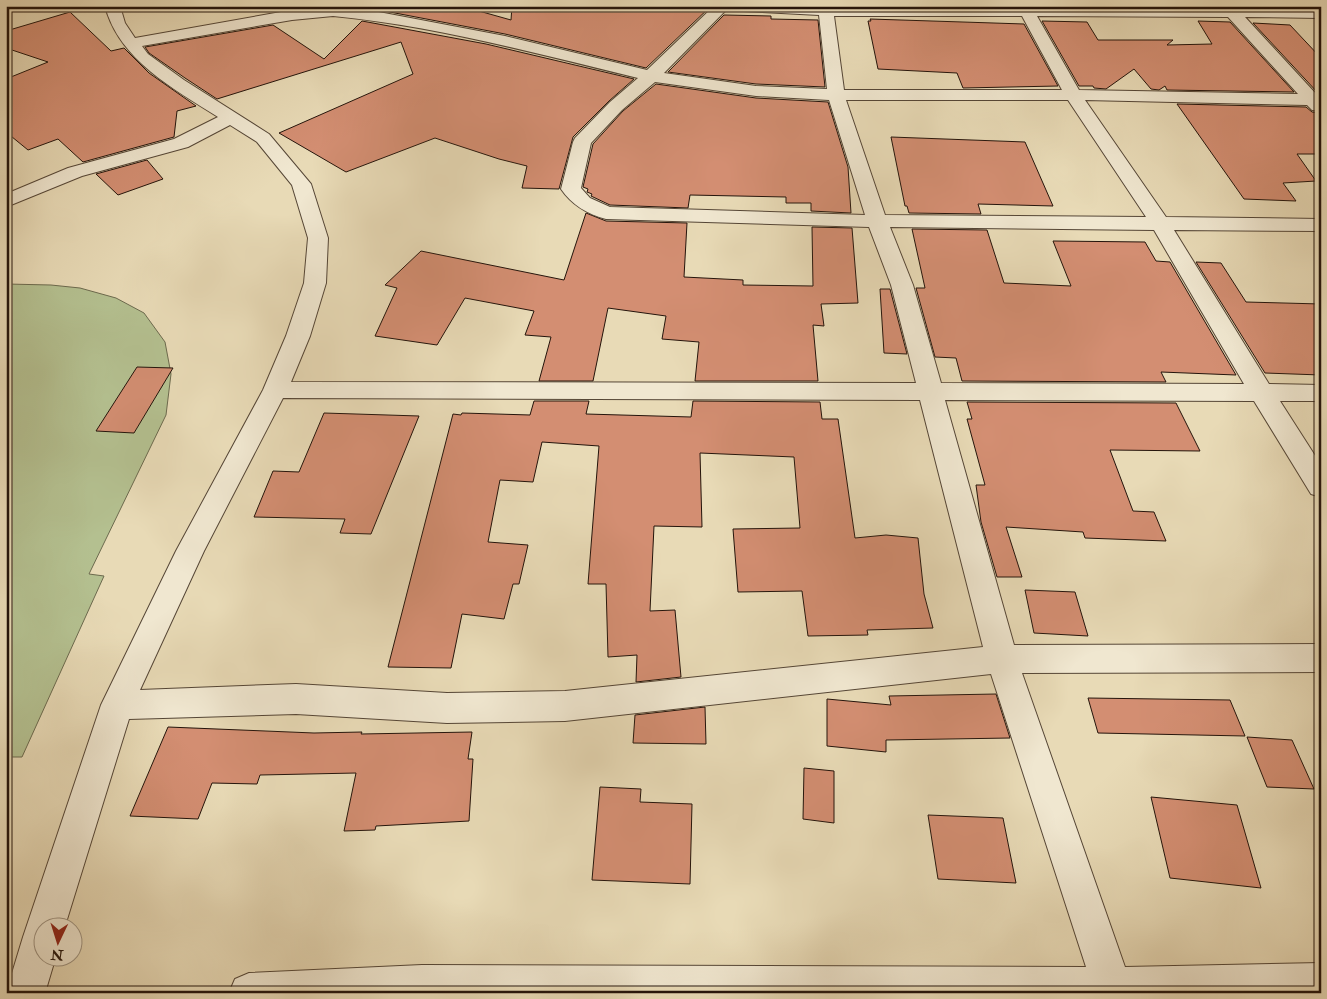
<svg xmlns="http://www.w3.org/2000/svg" width="1327" height="999" font-family="'IM FELL Double Pica',serif">
<style>
.green{fill:#b4c090;stroke:#6c6a4e}
.building{fill:#d38e72;stroke:#24140b}
.lines{fill:none;stroke-linecap:round;stroke-linejoin:round}
.street-casing{stroke:#554636;stroke-width:2}
.street{fill:#f0e7d0;fill-rule:evenodd}
</style>
<rect width="100%" height="100%" fill="#e8dab6"/>
<filter id="stains"><feTurbulence type="fractalNoise" baseFrequency=".004" numOctaves="4"/><feColorMatrix values="0 0 0 0 .2 0 0 0 0 .09 0 0 0 0 .02 0 0 0 .5 -.17"/></filter>
<radialGradient id="worn" r=".72"><stop offset=".6" stop-color="#630" stop-opacity="0"/><stop offset="1" stop-color="#630" stop-opacity=".3"/></radialGradient>
<path class="green" d="M6,284l45,1 29,3 36,10 28,15 21,29 6,32 -5,41 -77,159 15,2 -82,181h-16z"/>
<g class="building">
<path d="M377,6h84l50,14 1,-14h199l-65,62 -141,-34 -131,-25z"/>
<path d="M70,12l41,39 13,-3 25,25 47,33 -19,5 -3,26 -91,25 -25,-23 -30,11 -22,-18v-53l42,-17 -42,-14v-17z"/>
<path d="M724,15l47,1v3l47,1 7,67 -69,-3 -88,-12z"/>
<path d="M870,19l154,5 34,62 -95,2 -6,-15 -79,-4 -10,-48h3z"/>
<path d="M362,21l124,23 148,35 -25,22 -36,36 -14,52 -37,-1 5,-22 -28,-7 -64,-21 -89,34 -67,-39 134,-59 -12,-32 -184,57 -32,-21 -36,-25 -4,-6 128,-22 51,34z"/>
<path d="M1042,21l45,1 11,18h75l-6,5 45,-1 -14,-23 32,1 64,70 -127,-2 -2,-4 -6,4 -8,-1 -17,-20 -28,20 -12,-1 -1,-2h-14z"/>
<path d="M1253,23l37,2 31,33v35h-3z"/>
<path d="M656,84l100,14 72,4 20,65 3,46 -40,-2v-8h-25v-6l-96,-2 -2,13 -78,-3 -19,-9 1,-2 -5,-2 1,-3 -5,-2 10,-43 30,-33z"/>
<path d="M1177,104l129,3 6,5 9,1v41h-24l19,27 -33,2 13,18 -52,-2z"/>
<path d="M891,137l134,5 28,64 -75,-2 3,10 -72,-1 -2,-7h-2z"/>
<path d="M147,160l16,19 -45,16 -22,-21z"/>
<path d="M586,213l20,8 81,2 -3,54 59,3v5l70,1 -1,-59 40,1 6,75 -37,1 3,22 -11,-1 5,56h-123l4,-39 -37,-3 4,-23 -58,-8 -15,73h-54l12,-44 -26,-2 9,-24 -69,-13 -28,47 -62,-9 22,-48 -12,-3 36,-34 143,29z"/>
<path d="M912,229l75,1 17,53 67,3 -18,-45 92,1 11,19 14,1 66,113 -75,-3 5,10 -204,-1 -6,-23 -21,-1 -19,-69h9z"/>
<path d="M1196,262l25,1 25,39 75,2v71l-56,-2z"/>
<path d="M880,289h10l17,65 -23,-1z"/>
<path d="M137,367l36,1 -39,65 -38,-2z"/>
<path d="M534,401h55l-3,13 105,3 2,-16 127,1 2,17h16l17,119 31,-3 32,3 6,56 9,34 -66,2 1,5 -60,1 -6,-45 -64,1 -5,-63 67,-1 -6,-71 -94,-4 2,74 -48,-1 -4,85 25,-1 6,67 -45,5 1,-27 -29,2 -2,-73h-18l11,-138 -57,-4 -9,40 -33,-2 -12,62 40,3 -9,39h-6l-9,35 -42,-5 -11,54 -63,-1 65,-253 8,1 1,-2 68,2z"/>
<path d="M967,402l209,1 24,48 -90,-1 23,61 21,1 12,29 -81,-3 -2,-6 -77,-5 16,50h-25l-16,-55 -5,-37h9l-18,-66h5z"/>
<path d="M324,413l95,3 -48,118 -31,-1 5,-14 -91,-2 19,-46 26,1z"/>
<path d="M1025,590l50,2 13,44 -54,-3z"/>
<path d="M996,694l14,44 -124,2v12l-59,-6v-47l64,6 -2,-9z"/>
<path d="M1088,698l142,2 15,36 -147,-3z"/>
<path d="M705,707l1,37 -73,-1 2,-28z"/>
<path d="M168,727l146,6 48,-1 -1,2 111,-2 -4,27h5l-4,62 -93,5 -1,4 -31,1 12,-58 -96,2 -3,9 -45,-1 -14,36 -68,-3z"/>
<path d="M1247,737l45,3 22,49 -47,-2z"/>
<path d="M804,768l30,3v52l-31,-4z"/>
<path d="M600,787l41,2 -1,13 52,2 -2,80 -98,-4z"/>
<path d="M1151,797l86,8 24,83 -91,-10z"/>
<path d="M928,815l75,3 13,65 -78,-4z"/>
</g>
<g class="lines">
<g class="street-casing">
<path id="street" d="M105,6h15l5,17 10,15 157,-28 41,-4 30,3 142,27 142,34 67,-64h16l-66,67 92,13 71,3 -8,-74 -76,-4 -5,-2 -2,-3 484,2 -1,-2h16l1,2h85v10l-76,-1 72,78h4v16l-9,-1 -5,-5 -222,-5 81,117 155,2v12l-147,-1 95,154 52,1v16h-41l41,64v32l-10,-3 -57,-93 -309,-1 69,245 307,-1v28l-299,1 103,294 196,-4v30h-1092l6,-14 14,-6 173,-8 664,2 -95,-293 -426,47 -118,2 -151,-9 -167,5 -64,207h-23v30h14l-11,37h-39l17,-56 78,-232 75,-154 87,-161 23,-54 18,-53 4,-45 -16,-53 -35,-43 -27,-17 -42,22 -106,29 -76,31v-13l62,-26 106,-29 44,-22c-44,-28 -99,-57 -113,-111zM333,16c103,10 205,38 305,62l-28,24 -35,36 -2,4 -12,47c11,16 26,25 45,30l263,8 22,58 25,98 -625,-1 19,-46 16,-53 2,-45 -17,-54 -42,-50 -85,-54 -36,-26 -6,-8 150,-26zM834,16h188l40,74h-218zM1037,16l191,1 70,77 -219,-4zM655,82l101,14 73,4 36,115 -255,-8 -20,-9 -9,-10 10,-45 31,-33zM846,100h222l78,117 -261,-2zM890,227l264,3 90,154 -303,-1 -28,-98zM283,398l637,2 63,247 -418,44 -118,2 -151,-9 -156,6 64,-139z"/>
</g>
<use href="#street" class="street"/>
</g>
<rect width="1327" height="999" fill="none" stroke="#e8dab6" stroke-width="25"/>
<rect x="8" y="8" width="1312" height="984" fill="none" stroke="#24140b" stroke-width="2.5"/>
<rect x="12" y="12" width="1302" height="974" fill="none" stroke="#24140b"/>
<g transform="translate(58 942) rotate(184)"><circle r="24" fill="#f0e7d0" stroke="#9e9381"/>
<path d="M0-4L9 19L0 12L-9 19Z" fill="#8f2418"/>
<text y="-8" font-size="14" font-weight="bold" text-anchor="middle" fill="#24140b">N</text>
</g>
<rect width="100%" height="100%" filter="url(#stains)"/>
<rect width="100%" height="100%" fill="url(#worn)"/>
</svg>
